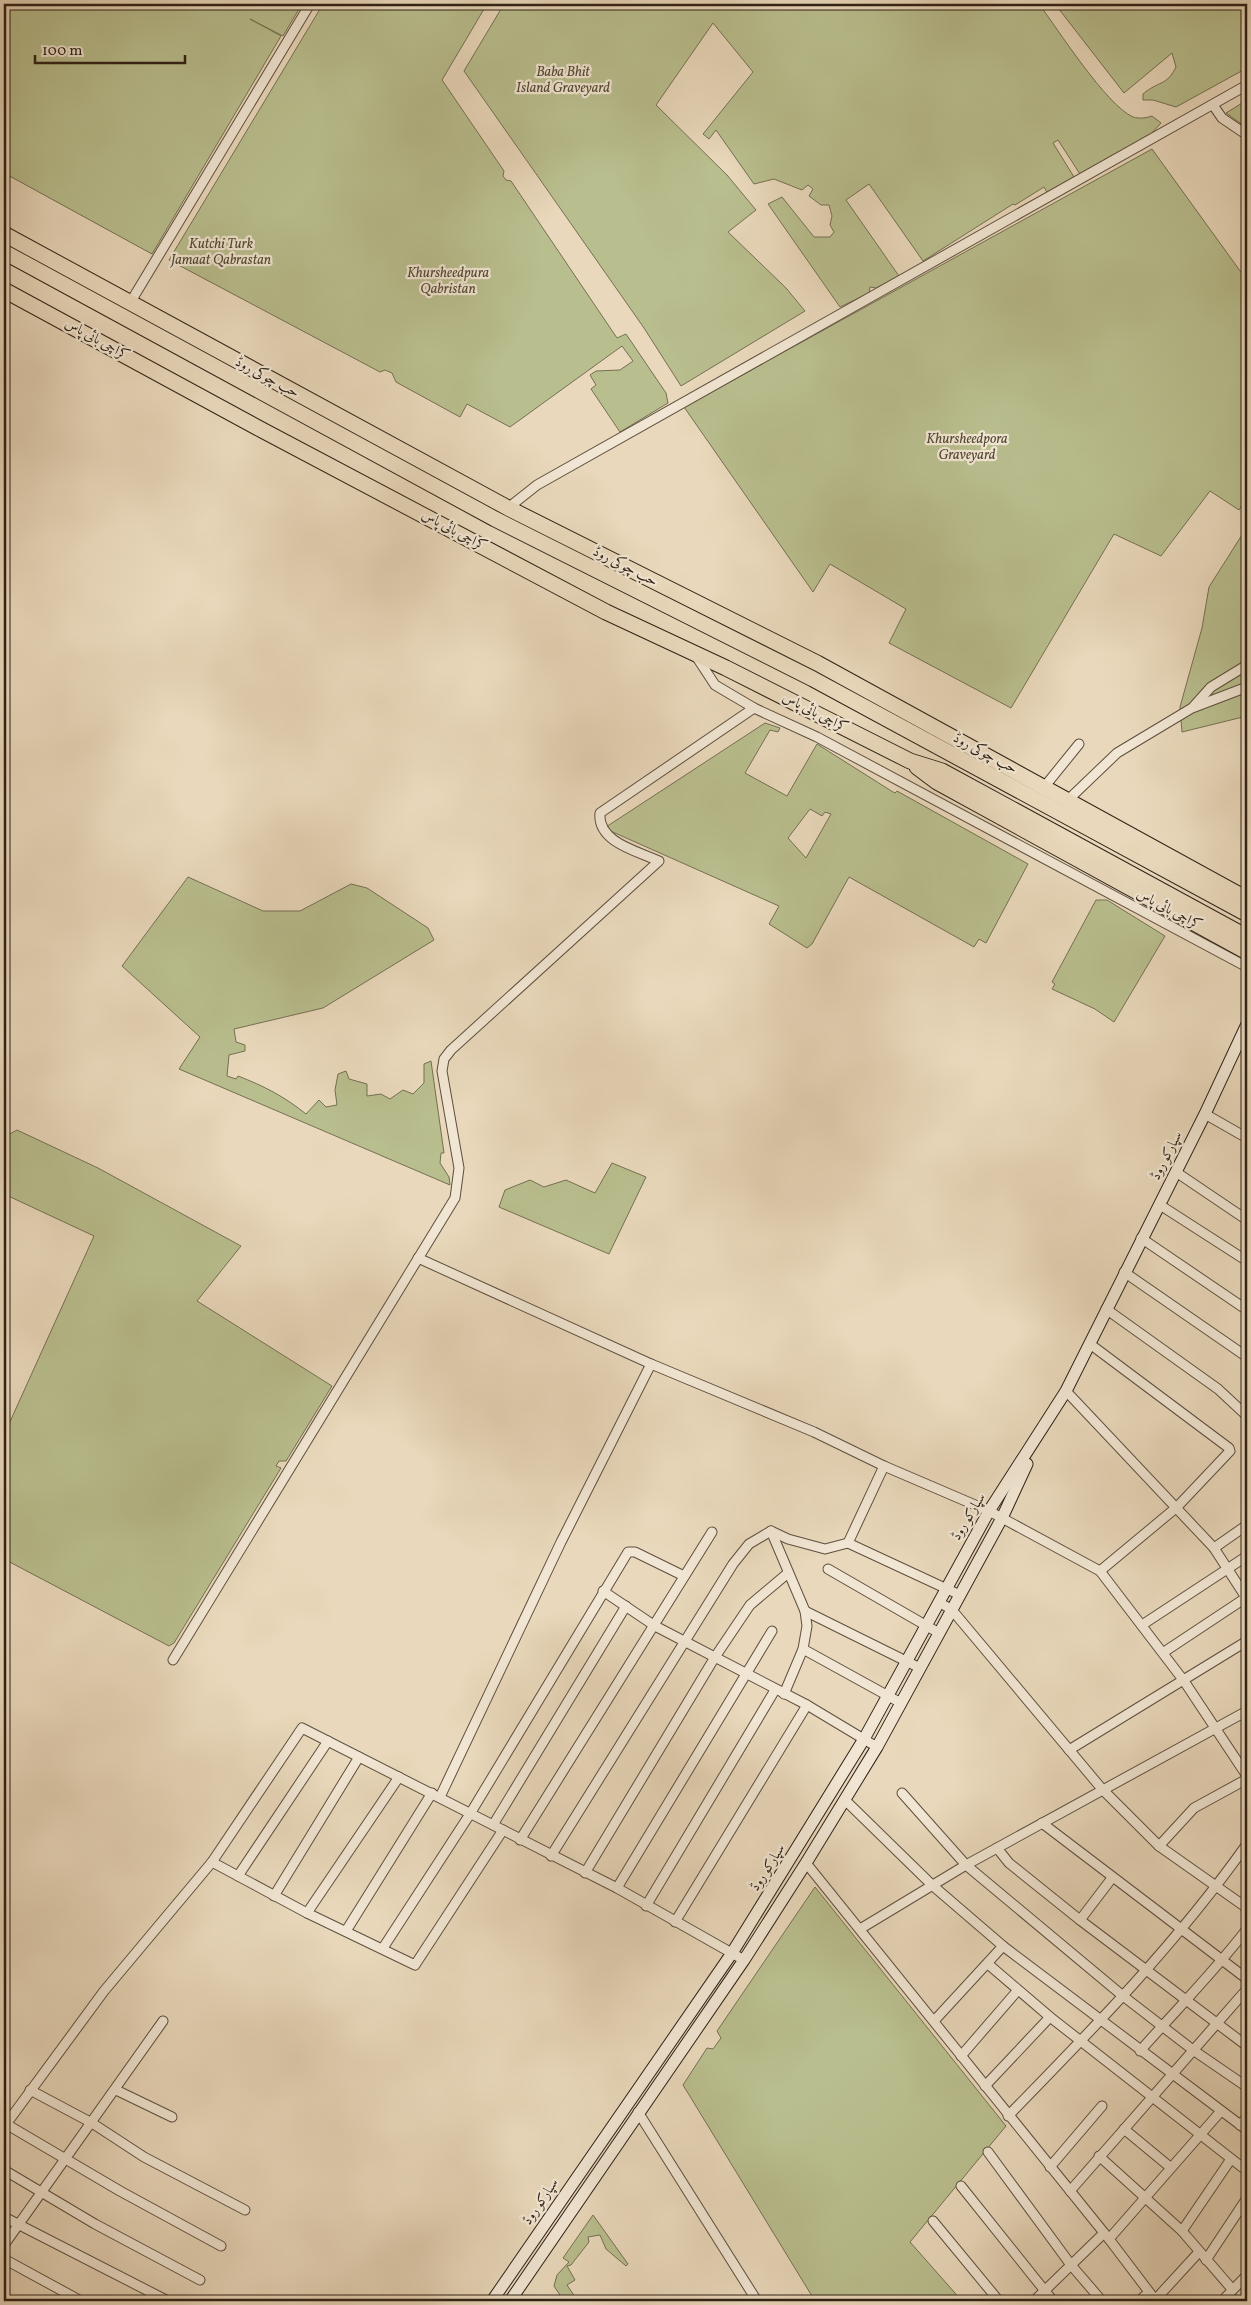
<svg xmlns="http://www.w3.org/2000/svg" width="1251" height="2305" font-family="Vollkorn,Amiri,serif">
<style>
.green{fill:#b9be8e;stroke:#747052;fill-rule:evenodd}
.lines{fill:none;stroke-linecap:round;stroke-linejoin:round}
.street-casing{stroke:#5e4f3f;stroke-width:11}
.secondary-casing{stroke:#2f2116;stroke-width:13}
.highway-casing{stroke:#2f2116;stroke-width:17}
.street{stroke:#f1e6d3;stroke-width:9}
.secondary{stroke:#f1e6d3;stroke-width:11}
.highway{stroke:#e9d8bb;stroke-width:15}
.labels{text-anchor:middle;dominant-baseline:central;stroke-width:4.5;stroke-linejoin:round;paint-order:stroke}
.park-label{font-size:14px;font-style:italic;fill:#524834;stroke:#f1e6d3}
.street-label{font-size:14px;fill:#2f2116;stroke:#f1e6d3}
</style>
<rect width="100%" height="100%" fill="#e9d8bb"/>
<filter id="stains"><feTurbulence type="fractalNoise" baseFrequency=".004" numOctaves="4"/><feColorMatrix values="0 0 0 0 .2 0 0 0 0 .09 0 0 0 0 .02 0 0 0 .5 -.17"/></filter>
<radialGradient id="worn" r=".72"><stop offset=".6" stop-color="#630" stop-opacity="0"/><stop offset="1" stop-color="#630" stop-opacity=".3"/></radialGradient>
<g class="green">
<path d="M4,4h298l-19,32 -33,-17 31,17 -129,218 -148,-81z"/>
<path d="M323,4h164l-45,76 62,91 -1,5 3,4 5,1 106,157 9,-4 40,59 2,10 -48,29 -29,-43 5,-4 -6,-10 6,-4 24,-1 13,-9 -11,-15 -112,81 -43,-23 -7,13 -64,-35 -4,-9 -7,-3 -5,2 -211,-112z"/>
<path d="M504,4h535c18,24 67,101 94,113 7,2 13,1 19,-1l9,7 -10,11 -71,40 -22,-34 -5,3 21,34 -26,17 -4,-7 -29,18 -2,-1 -90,57 -54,-77 -23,16 53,76 -23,12 -6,-1 -1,6 -29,14 -72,-103 14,-7 32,40h16l4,-5 -4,-7 2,-9 -3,-11h-8l-12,-9 4,-7 -5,-4 -6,5 -28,-11 -20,5 -38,-54 -7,9 -6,-5 50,-62 -40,-49 -57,82 71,70 29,35 -28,22 58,56 19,23 -124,75 -37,-58 -180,-257z"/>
<path d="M1055,4h192v64l-71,39 -23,-7h-10v-6c15,-13 24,-8 33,-27l-4,-14 -48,40z"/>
<path d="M1247,100v28l-21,-15z"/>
<path d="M1152,149l91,126 4,-3v225l-8,13 -29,-19 -49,65 -47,-22 -103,174 -122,-65 17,-34 -76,-45 -17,28 -129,-185z"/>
<path d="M1247,527v189l-65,16 -2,-25 22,-79 7,-41z"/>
<path d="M765,723l15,5 -2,4 -8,-2 -25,43 42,23 30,-52 76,48 2,1 2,-2 131,73 -42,79 -7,-4 -5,8 -125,-70 -37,67 -5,4 -38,-24 10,-18 -173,-77v-2zM810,809l12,7 3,-4 6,2 -25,44 -18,-20z"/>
<path d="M188,877l75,34h37l51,-27 16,4 61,40 6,12 -111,68 -89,21 2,13 9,3v6l-16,4 -2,21 9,3 2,-3c26,10 47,21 68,38l13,-14 7,7 11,-2 -2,-15 3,-16 8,-3 3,8 18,5v12l14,-2 9,5 13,-9 10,4 11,-11v-19l7,-3 13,92h-3l-1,10 9,14 1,8 -271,-116 21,-32 -78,-71z"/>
<path d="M1096,900h11l58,36 -51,86 -19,-13 -43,-20 3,-5 -3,-2z"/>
<path d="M17,1130l81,38 143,78 -44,55 135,85 -46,75h-7l-3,5 5,2 -107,175 -5,3 -165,-87v-124l90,-199 -90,-42v-57z"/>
<path d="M612,1163l34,14 -37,77 -110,-47 6,-17 25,-10 14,7 22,-7 29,13z"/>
<path d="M815,1887l191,239 -96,116 52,59h-147l-132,-216 24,-37 6,1 8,-11 -4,-7z"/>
<path d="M593,2215l35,49 -2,2 -20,-17 -6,-14 -12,2 1,5 -18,23 -4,1 8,14 -8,5 8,12 -11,4 -10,-15 3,-11 12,-13 -6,-4z"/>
</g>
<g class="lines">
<g class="street-casing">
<g id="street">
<path d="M1213,105l9,13 25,17"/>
<path d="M130,303l180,-299"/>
<path d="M508,508l29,-23 710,-400"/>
<path d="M696,656l19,29 39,23 63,29 430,230"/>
<path d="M1194,706l17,-19 36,-22"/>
<path d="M1045,786l34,-42"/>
<path d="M1069,799l48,-46 75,-45 55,-21"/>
<path d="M1205,1114l42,24"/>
<path d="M1176,1172l71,48"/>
<path d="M1160,1205l87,56"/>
<path d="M1141,1238l106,72"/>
<path d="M418,1258l233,106 163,68 70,34 105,45 111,60 84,110 63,95"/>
<path d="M1124,1272l123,85"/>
<path d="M1106,1309l112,80 29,27"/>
<path d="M1090,1344l139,104 1,3 -53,56 -77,64"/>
<path d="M1066,1391l148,157 33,51"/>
<path d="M771,1531l17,8 37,10 23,-6 112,52"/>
<path d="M771,1531l34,80 2,15 -4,23 -19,45"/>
<path d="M848,1543l36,-77"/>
<path d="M1214,1548l33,-23"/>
<path d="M828,1569l111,64"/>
<path d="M603,1591l52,35 152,79 70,42"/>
<path d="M939,1602l13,8 150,179 57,57 88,62"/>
<path d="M805,1611l115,57"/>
<path d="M1142,1625l105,-69"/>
<path d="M803,1649l98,54"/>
<path d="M1164,1652l83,-55"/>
<path d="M173,1660l282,-462 4,-30 -17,-97 2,-12 7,-9 208,-189c-22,-10 -62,-19 -59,-48l154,-105"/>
<path d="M1069,1750l178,-109"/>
<path d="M902,1793l64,72 157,131 70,54 54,37"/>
<path d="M440,1797l121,-255 90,-178"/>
<path d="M845,1800l87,85 71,61 244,184"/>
<path d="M1042,1823l205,156"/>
<path d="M493,1825l133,-219"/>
<path d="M520,1840l192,-308"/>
<path d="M1159,1846l35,-38 53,-29"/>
<path d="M997,1848l12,15 71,57"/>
<path d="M551,1856l182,-292 16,-20 22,-13"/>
<path d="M212,1862l95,51 108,52 88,-135"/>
<path d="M806,1863l303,376 47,62"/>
<path d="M585,1873l130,-216 35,-52 38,-32"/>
<path d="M238,1876l90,-135"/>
<path d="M1112,1878l-32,42 167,126"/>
<path d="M617,1888l155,-257"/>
<path d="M274,1896l85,-139"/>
<path d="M646,1906l129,-216"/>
<path d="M307,1913l92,-136"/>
<path d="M675,1922l132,-217"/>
<path d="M860,1929l106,-64 281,-154"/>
<path d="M346,1931l86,-138"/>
<path d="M383,1948l87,-134 158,-262h7l49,24"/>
<path d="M988,1964l62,53 197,154"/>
<path d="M934,2021l69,-75"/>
<path d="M1140,2051c36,-41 74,-79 107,-122"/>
<path d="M961,2056l57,-66"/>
<path d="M985,2086l65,-69"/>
<path d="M30,2090l62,33 52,34 101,53"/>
<path d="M116,2090l56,27"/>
<path d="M638,2112l119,189"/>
<path d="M1008,2116c85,-87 169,-173 239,-272"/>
<path d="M6,2124l114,67 101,55"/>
<path d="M1240,2125l7,-8"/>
<path d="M4,2127l100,-136 108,-129 90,-134 315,160 127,72"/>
<path d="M1124,2129l46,38"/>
<path d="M988,2152l83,113 31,36"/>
<path d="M1099,2156l83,75 50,58"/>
<path d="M1050,2167l52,-61"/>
<path d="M4,2170l91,54 105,56"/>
<path d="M961,2186l92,115"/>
<path d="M1070,2191l177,-202"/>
<path d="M4,2217l164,84"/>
<path d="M933,2221l66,80"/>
<path d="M1182,2231l49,-72"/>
<path d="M1109,2239l112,-128"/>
<path d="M4,2245l159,-224"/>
<path d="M4,2259l77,42"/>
<path d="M1206,2260l41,-62"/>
<path d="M1155,2300l44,-48"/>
<path d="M1034,2301l70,-68"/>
<path d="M1139,2301l10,-9"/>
<path d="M1222,2301l25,-26"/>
</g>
</g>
<g class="secondary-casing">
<g id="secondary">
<path d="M492,2301l240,-348 132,-214 125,-228 77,-120 139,-277 42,-90"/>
<path d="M510,2301l234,-341 62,-97 71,-116 125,-229 25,-54"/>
</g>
</g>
<g class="highway-casing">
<g id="highway">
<path d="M4,234l504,274 309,155 430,236"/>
<path d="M4,252l491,267 318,160 434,235"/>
<path d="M4,290l258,140 344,182 120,56 184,93 32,10 305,166"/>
<path d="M917,767l20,15 310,170"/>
</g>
</g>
<use href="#street" class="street"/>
<use href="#secondary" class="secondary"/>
<use href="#highway" class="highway"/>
</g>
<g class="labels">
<g class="park-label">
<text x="563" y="72">Baba Bhit<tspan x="563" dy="16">Island Graveyard</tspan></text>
<text x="221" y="244">Kutchi Turk<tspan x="221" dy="16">Jamaat Qabrastan</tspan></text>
<text x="448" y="273">Khursheedpura<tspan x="448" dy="16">Qabristan</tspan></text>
<text x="967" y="439">Khursheedpora<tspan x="967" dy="16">Graveyard</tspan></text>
</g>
<g class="street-label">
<text transform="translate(97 340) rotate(29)">کراچی بائی پاس</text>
<text transform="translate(267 378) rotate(28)">حب چوکی روڈ</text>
<text transform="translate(454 531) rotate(28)">کراچی بائی پاس</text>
<text transform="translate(625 567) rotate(27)">حب چوکی روڈ</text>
<text transform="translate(815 713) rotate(27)">کراچی بائی پاس</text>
<text transform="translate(985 754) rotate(28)">حب چوکی روڈ</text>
<text transform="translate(1169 910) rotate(28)">کراچی بائی پاس</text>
<text transform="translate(1167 1156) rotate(-63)">سپارکو روڈ</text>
<text transform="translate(969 1517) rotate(-59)">سپارکو روڈ</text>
<text transform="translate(768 1868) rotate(-58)">سپارکو روڈ</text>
<text transform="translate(541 2202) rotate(-56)">سپارکو روڈ</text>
</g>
</g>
<rect width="1251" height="2305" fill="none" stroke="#e9d8bb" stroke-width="20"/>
<rect x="5" y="5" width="1241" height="2295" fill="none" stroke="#2f2116" stroke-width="2.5"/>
<rect x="10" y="10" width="1231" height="2285" fill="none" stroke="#2f2116"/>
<path d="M35 55v8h150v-8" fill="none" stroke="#2f2116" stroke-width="2.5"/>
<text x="42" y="55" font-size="15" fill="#2f2116" stroke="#f1e6d3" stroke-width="4" paint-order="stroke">100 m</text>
<rect width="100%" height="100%" filter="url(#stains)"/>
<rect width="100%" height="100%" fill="url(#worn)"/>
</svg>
